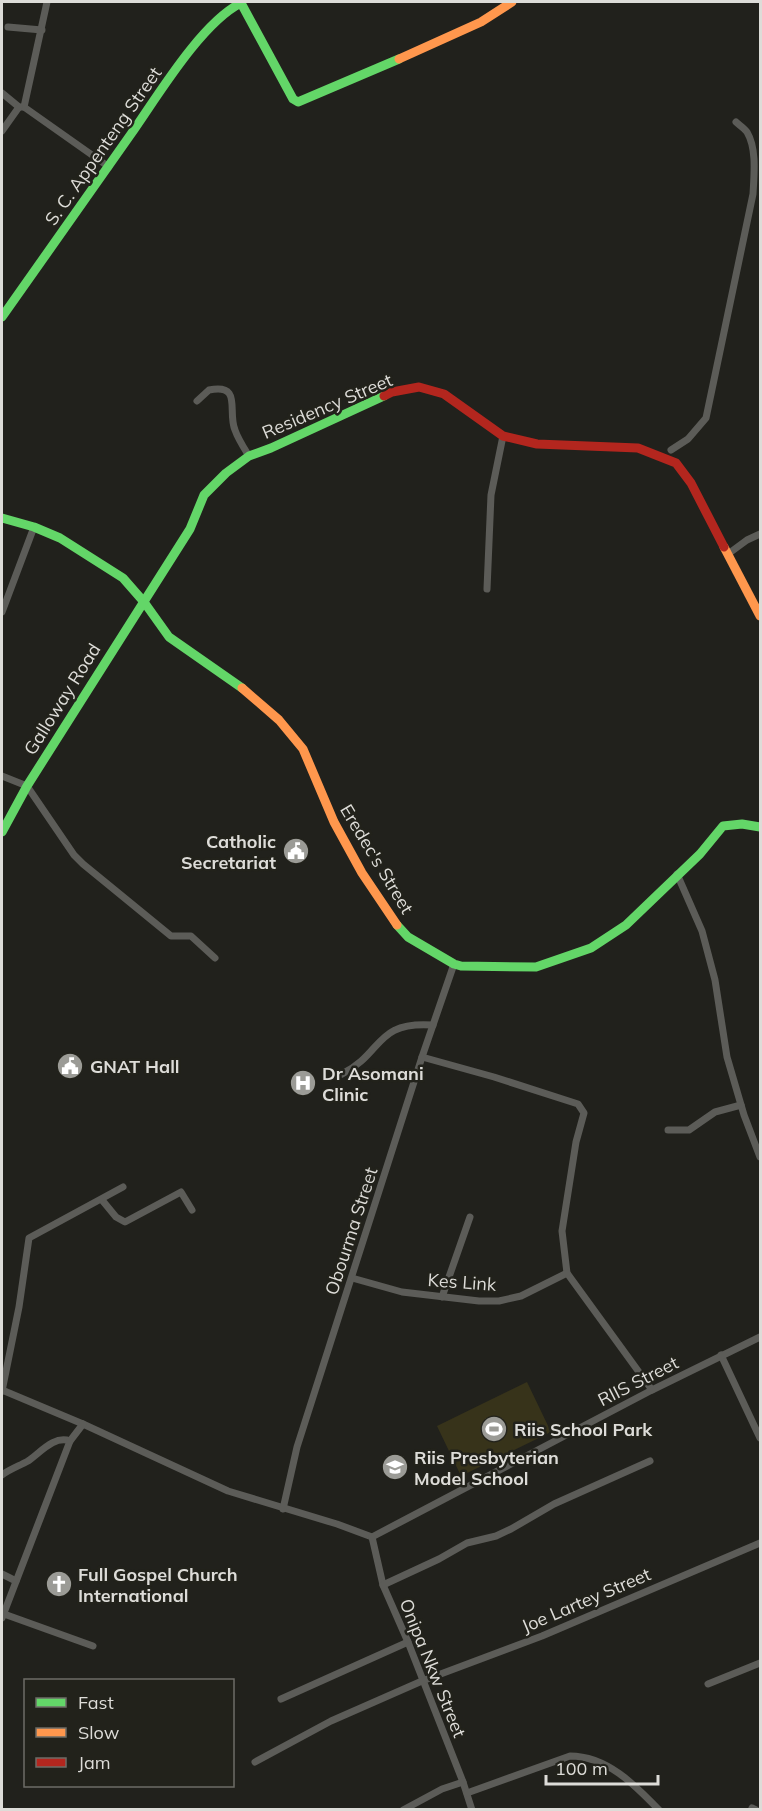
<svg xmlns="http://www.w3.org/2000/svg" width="762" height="1811" font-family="Mulish,sans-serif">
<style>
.green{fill:#37331a}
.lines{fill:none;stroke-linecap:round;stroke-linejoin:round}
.street{stroke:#5c5c58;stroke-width:7}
.fast{stroke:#63d668;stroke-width:9}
.slow{stroke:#ff974d;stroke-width:9}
.jam{stroke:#b3261e;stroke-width:9}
.labels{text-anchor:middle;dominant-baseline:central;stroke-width:5;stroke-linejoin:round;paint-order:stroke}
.street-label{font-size:18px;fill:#dddcd8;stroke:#22221b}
.poi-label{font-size:18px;font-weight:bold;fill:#dddcd8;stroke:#22221b;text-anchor:start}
</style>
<rect width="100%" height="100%" fill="#21211c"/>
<path class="green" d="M527,1382l24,50 -90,44 -24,-50z"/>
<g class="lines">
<g class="street">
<path d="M8,27l34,3"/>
<path d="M2,93l17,14h5l85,60"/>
<path d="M24,107l23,-105"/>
<path d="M2,131l17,-24"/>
<path d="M197,401l12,-11c34,-7 18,22 26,40 3,9 9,18 14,26"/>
<path d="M671,450l17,-11 18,-21 47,-224c1,-19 4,-45 -6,-62 -3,-4 -8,-7 -11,-10"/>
<path d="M728,554l19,-14 13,-6"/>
<path d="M487,589l4,-94 12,-59"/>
<path d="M2,612l32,-85"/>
<path d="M2,776l25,10 47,69 9,9 88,72h20l24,22"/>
<path d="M677,874l25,57 13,49 12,77 17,58 16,42"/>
<path d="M422,1057l72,20 84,27 6,9 -8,29 -14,89 5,42 85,117"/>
<path d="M342,1074c42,-21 32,-53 91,-49"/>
<path d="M668,1130h21l26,-18 26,-7"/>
<path d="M102,1200l14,17 9,5 56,-30 11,18"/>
<path d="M352,1278l50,14 77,9h20l22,-5 46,-23"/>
<path d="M442,1297l28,-80"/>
<path d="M721,1355l39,83"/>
<path d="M2,1390l81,34 145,67 109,33 35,13"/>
<path d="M2,1391l17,-84 10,-69 94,-51"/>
<path d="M2,1475c8,-6 17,-9 26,-14 12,-8 26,-26 42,-20"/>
<path d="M283,1509l14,-62 125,-390 32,-93"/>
<path d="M372,1537l280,-147 108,-53"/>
<path d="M372,1537l11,48 25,57 55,140 9,28"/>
<path d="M2,1574l14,7"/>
<path d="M383,1585l56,-26 28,-16 29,-7 15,-7 43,-25 96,-43"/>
<path d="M4,1614l89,32"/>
<path d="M2,1618l68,-177 13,-17"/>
<path d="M708,1684l52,-21"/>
<path d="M281,1699l127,-57"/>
<path d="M255,1762l76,-41 91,-40 120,-45 218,-93"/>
<path d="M467,1793l103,-37c37,0 65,29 89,54"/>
<path d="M752,1808l4,2"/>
<path d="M403,1810l39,-21 21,-7"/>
</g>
<g class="fast">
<path d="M2,317c43,-61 86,-122 129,-183 26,-37 70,-111 110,-131l52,96 5,3 101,-43"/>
<path d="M2,518l32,9 26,11 63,40 21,24 25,35 73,51"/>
<path d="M2,832l25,-46 163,-257 14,-34 22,-22 23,-17 22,-8 113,-52"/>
<path d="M397,925l11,12 46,27 7,2 75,1 55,-19 35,-23 74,-71 23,-28 19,-2 18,3"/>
</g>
<g class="slow">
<path d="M399,59l82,-37 31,-20"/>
<path d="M724,547l36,69"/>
<path d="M242,688l37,32 24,29 31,73 28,51 35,52"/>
</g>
<path class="jam" d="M384,396l8,-4 27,-5 25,7 59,42 34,8 101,4 38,15 15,20 33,64"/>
</g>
<defs>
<g id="civic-disc" transform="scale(1.35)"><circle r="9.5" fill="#9b9b96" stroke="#22221b"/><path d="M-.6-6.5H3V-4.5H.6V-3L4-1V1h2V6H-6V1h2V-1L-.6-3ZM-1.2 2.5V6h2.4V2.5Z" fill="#fff"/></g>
<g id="hospital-disc" transform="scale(1.35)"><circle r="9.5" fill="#9b9b96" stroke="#22221b"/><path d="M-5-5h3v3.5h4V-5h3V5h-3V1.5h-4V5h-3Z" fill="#fff"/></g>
<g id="stadium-disc" transform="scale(1.35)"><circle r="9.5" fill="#9b9b96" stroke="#22221b"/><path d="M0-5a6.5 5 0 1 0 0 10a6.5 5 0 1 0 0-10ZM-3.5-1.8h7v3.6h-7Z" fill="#fff"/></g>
<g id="school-disc" transform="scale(1.35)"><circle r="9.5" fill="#9b9b96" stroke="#22221b"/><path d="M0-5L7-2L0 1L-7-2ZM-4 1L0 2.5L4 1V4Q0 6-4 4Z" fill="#fff"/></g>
<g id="church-disc" transform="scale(1.35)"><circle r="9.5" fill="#9b9b96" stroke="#22221b"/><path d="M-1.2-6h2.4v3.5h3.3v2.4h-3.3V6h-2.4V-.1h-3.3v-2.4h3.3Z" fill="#fff"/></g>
</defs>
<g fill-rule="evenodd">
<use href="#civic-disc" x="296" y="851"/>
<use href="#civic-disc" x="70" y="1066"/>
<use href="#hospital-disc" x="303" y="1083"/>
<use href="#stadium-disc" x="494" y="1429"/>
<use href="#school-disc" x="395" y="1467"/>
<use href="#church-disc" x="59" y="1584"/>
</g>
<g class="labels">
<g class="street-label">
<text transform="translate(103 146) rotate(-55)">S. C. Appenteng Street</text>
<text transform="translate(327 406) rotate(-23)">Residency Street</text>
<text transform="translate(62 699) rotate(-58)">Galloway Road</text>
<text transform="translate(377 859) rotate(59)">Eredec's Street</text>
<text transform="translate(351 1231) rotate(-72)">Obourma Street</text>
<text transform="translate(462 1282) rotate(4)">Kes Link</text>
<text transform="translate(638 1381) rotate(-27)">RIIS Street</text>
<text transform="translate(586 1600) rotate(-23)">Joe Lartey Street</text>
<text transform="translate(433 1668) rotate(68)">Onipa Nkw Street</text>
</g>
<g class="poi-label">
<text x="276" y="841" text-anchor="end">Catholic<tspan x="276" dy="21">Secretariat</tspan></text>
<text x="90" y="1066">GNAT Hall</text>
<text x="322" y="1073">Dr Asomani<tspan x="322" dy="21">Clinic</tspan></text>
<text x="514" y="1429">Riis School Park</text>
<text x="414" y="1457">Riis Presbyterian<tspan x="414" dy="21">Model School</tspan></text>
<text x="78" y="1574">Full Gospel Church<tspan x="78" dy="21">International</tspan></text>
</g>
</g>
<rect width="762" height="1811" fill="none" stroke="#dddcd8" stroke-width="6"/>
<rect x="24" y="1679" width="210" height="108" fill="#22221b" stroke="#6d6c67" stroke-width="1.5"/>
<rect x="36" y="1698" width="30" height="9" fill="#63d668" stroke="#6d6c67" stroke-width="1.5"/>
<text x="78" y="1709" font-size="18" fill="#dddcd8">Fast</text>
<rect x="36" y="1728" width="30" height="9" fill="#ff974d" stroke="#6d6c67" stroke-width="1.5"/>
<text x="78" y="1739" font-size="18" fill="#dddcd8">Slow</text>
<rect x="36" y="1758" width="30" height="9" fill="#b3261e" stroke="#6d6c67" stroke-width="1.5"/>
<text x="78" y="1769" font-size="18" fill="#dddcd8">Jam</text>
<path d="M546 1775v9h112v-9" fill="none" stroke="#dddcd8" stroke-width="3"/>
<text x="555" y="1775" font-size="18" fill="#dddcd8" stroke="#22221b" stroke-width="4.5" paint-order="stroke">100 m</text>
</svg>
